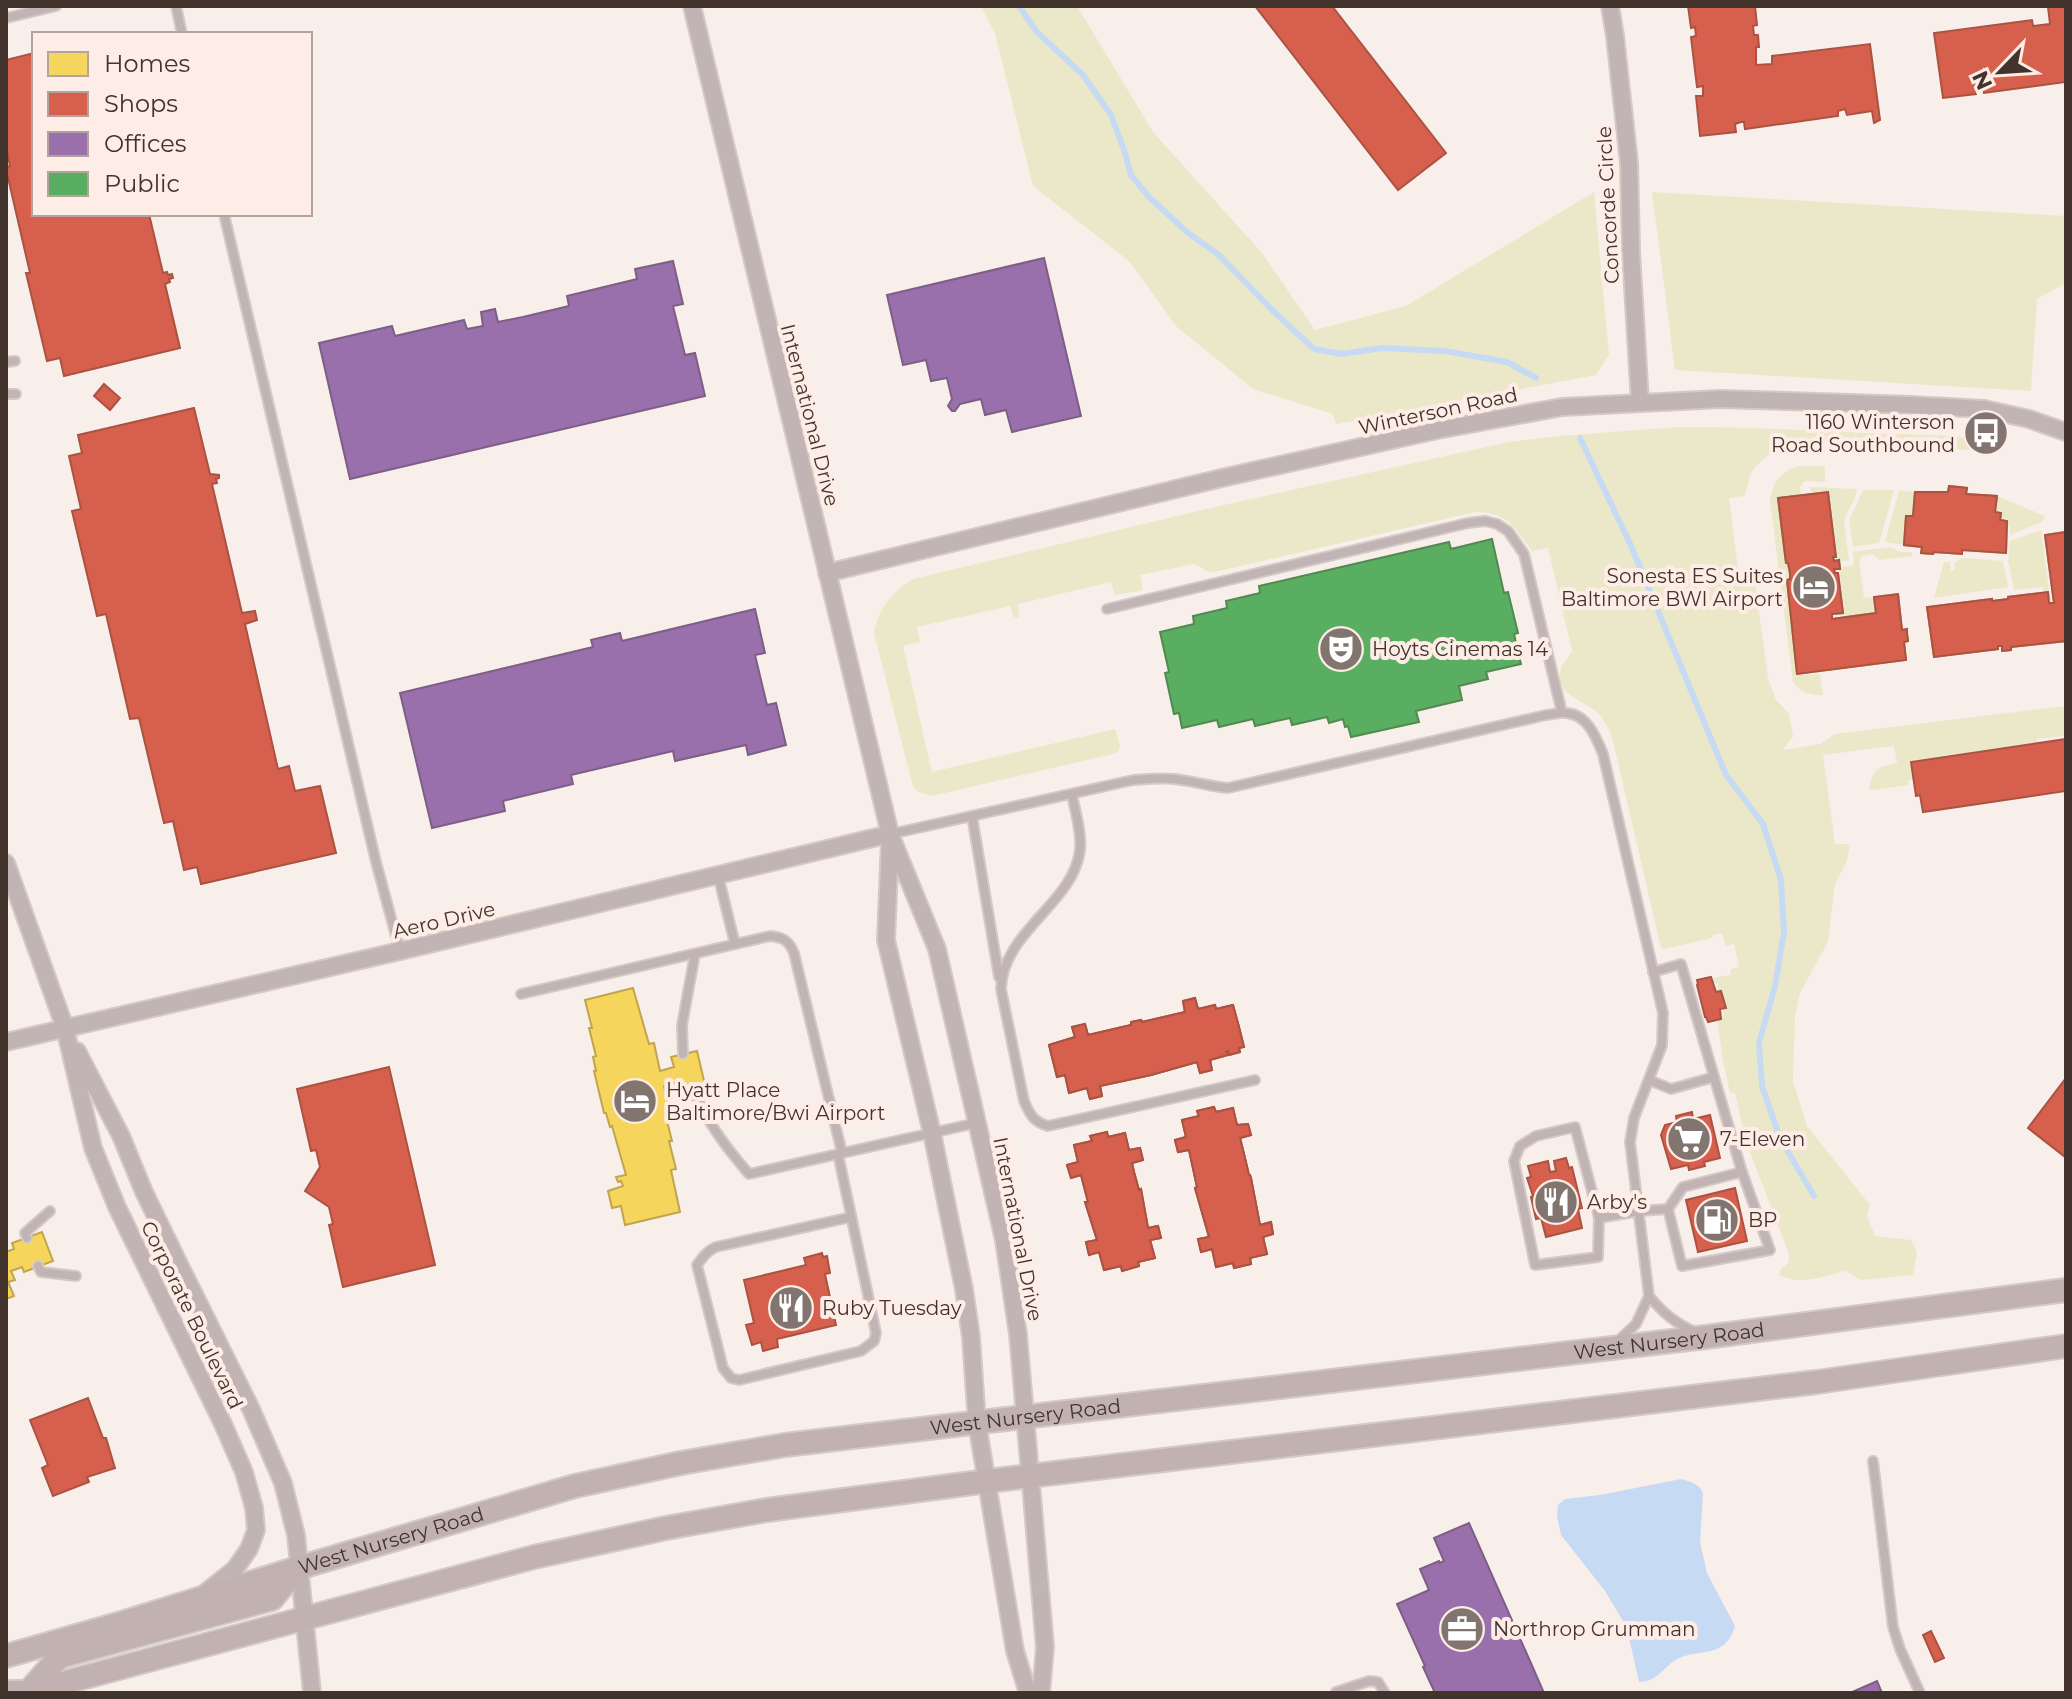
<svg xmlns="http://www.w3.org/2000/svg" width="2072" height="1699" font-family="Montserrat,sans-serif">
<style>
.green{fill:#eae8c8}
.water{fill:#c6dbf3}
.homes{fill:#f6d55c;stroke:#c0a54e;stroke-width:2}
.shops{fill:#d6604d;stroke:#aa5343;stroke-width:2}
.offices{fill:#9970ab;stroke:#7f5e85;stroke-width:2}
.public{fill:#5aae61;stroke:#538951;stroke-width:2}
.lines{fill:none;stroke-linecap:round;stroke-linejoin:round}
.stream{stroke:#c6dbf3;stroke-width:6}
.service-casing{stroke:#d3cac6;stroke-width:12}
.minor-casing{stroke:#d3cac6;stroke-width:20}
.secondary-casing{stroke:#d3cac6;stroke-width:26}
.service{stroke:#c2b3b4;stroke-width:8}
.minor{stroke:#c2b3b4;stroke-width:16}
.secondary{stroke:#c1b2b1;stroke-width:22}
.labels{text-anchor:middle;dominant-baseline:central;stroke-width:8;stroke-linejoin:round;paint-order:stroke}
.street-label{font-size:20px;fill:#42342d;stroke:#fdede6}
.poi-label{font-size:20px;fill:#42342d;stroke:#fdede6;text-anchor:start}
</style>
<rect width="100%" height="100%" fill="#f8efeb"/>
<g class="green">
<path d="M981,6h96l76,126 109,121 53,77 91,-24 188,-114 15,163 -13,20 -260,49 -3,-10 -80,-25 -77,-63 -47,-65 -96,-75 -38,-153z"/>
<path d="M1652,192l414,24v67l-29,16 -6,92 -356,-21z"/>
<path d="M1678,427c64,0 128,3 192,6 43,2 87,0 129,11l1,8 -3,1 -79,-8 -118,-3c-18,4 -37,13 -48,30 -4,7 -4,16 -8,24l-15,2 11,87 15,-2 13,95 8,22 13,13 4,23 -10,14 38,-6 13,-10 232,-28v27l-2,3 -27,3v4l-125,19 2,17 -6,1 1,5 -37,5 -3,-2c5,-20 8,-21 28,-25l-3,-17 -71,9 12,89h15l-3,17 -12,23 -7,58 -28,51 -5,25 -2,63 14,45 63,79 -3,11 8,20 36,4 6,12 -4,23 -52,5 -16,-9c-20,5 -46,15 -66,4l1,-5 9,-8v-8l-43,-112 -11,-49h-5l-8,-38 -5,-37 7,-2 -7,-33 -4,1 -1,-6 18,-3 1,-6 8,-2 -5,-23 -8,2 -4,-13 -9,2 -1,3 -47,11 -4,-1 -49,-211c-4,-9 -7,-16 -13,-23 -13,-13 -40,-17 -39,-40 0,-8 8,-16 12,-23l-24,-103 -16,3c-18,-24 -23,-38 -57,-39l-260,60h-6l-15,-8 -54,11 3,15 -26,5 -3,-2 -3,-11 -93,22 1,11 -1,3 -4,-1 -4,-11 -93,21 3,15 -17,4 29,126 183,-43 5,16 -1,6 -6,3 -181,42 -16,-5 -4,-8 -38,-150c4,-24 19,-42 39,-54l293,-70 303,-67 50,-6z"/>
<path d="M1800,466h25v16l-20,-1 -5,6 1,10 -19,3 21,175 17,-1 3,21c-14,0 -21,-2 -30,-13l-23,-181c2,-18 11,-31 30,-35z"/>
<path d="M1810,487l47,2 -1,6 -12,25 5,40 -11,2 -8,-68 -18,2z"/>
<path d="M1863,490h31l-15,53 -26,4 -4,-26z"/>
<path d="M1899,491l16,1 -2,24h-7l-2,29 -19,-3z"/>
<path d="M1997,496l48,20 -3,6 -32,13v-10l-4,1 -6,-6 1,-7 -6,-1z"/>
<path d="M2041,530l9,67 -5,1 -2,-11 -29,3 -6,-29 2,-20z"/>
<path d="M1890,547l10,5h12v4l-32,4 -8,-6 -10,2 -3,6 5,36 10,-1 3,18 -32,4 -6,-51 15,-3 -1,-13z"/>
<path d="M1962,558l41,3 5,26 -74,11 10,-36h6l1,9 4,-1v-8z"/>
</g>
<path class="water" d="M1681,1479c9,3 18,4 22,14l-3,49 7,31 28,53c-9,33 -35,22 -58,33 -14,8 -19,23 -38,23l-9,-40 -7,-21 -18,-30 -44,-56 -4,-18 1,-12 7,-6 35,-4z"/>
<g class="homes">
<path d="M1949,486l18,2 -1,6 31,2 -2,16 6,1 -1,7 7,1 -1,32 -44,-3v4l-28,-2 -1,2 -12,-1 1,-6 -18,-2 2,-29h7l2,-24h33z"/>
<path d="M1828,492l8,65h-3l1,4 5,-1 1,9h-6l1,4h3l5,40 -11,1v5l44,-6 -2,-16 24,-3 4,36 5,-1v4l1,8 -4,1 2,18 -109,14 -10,-94 3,-1v-6l-2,-10h-2l-8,-65z"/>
<path d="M2066,532v109l-55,6v3l-9,1v-5h-4v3l-64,8 -7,-50 65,-8v2l16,-2v-2l40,-5 1,11h5l-9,-68z"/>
<path d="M633,988l16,56 5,-1 6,28 14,-4 -3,-10 26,-6 8,34 -25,6 -2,-9 -14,4 6,26 -5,1 7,28h-3l7,28 -5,1 9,42 -55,13 -4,-19 -9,2 -4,-17 15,-5 -2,-5 -3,1 -2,-5 10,-2 -14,-49 -2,1 -4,-14h-2l-10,-42h2l-3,-14 3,-1 -7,-28h3l-7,-28z"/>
<path d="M42,1232l11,29 -29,11 -2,-5 -11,4 4,9 -7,2 6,14 -8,3v-47l8,-3 -2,-6z"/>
</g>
<g class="shops">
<path d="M1255,6h77l114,147 -48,37z"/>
<path d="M1688,6h67l2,19 -4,1 1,9h4l1,12h-3v18l16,-1v-8l98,-12 10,76 -6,3 -2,-12 -25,4 -2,-6 -7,2v5l-93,13 -1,-7h-3l-6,2 1,8 -36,4 -4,-40h7v-10l-6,1 -6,-50 5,-1 -1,-9 -4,1z"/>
<path d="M2043,6h23v76l-82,11 -1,-4 -7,1v4l-33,4 -9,-65 98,-13 1,6 17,-2 -2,-17z"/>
<path d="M34,53v161h115l14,59 4,-1 1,3 4,-1 1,4 -4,1 1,3 -5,2 15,64 -116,28 -4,-18 -13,3 -21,-88h4l-24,-104v-2l4,-1 -4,-19v-87z"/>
<path d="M104,384l16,14 -10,12 -16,-14z"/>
<path d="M194,408l16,66 9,1v3l-3,1 1,4 -5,1 30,129 13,-2 2,9 -12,4 33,145 11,-3 6,25 25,-5 16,67 -135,31 -4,-17 -13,3 -11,-49 -9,2 -25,-105 -9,1 -24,-105 -9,2 -25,-105 9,-2 -12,-53 13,-3 -4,-18z"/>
<path d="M1949,486l18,2 -1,6 31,2 -2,16 6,1 -1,7 7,1 -1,32 -44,-3v4l-28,-2 -1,2 -12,-1 1,-6 -18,-2 2,-29h7l2,-24h33z"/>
<path d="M1828,492l8,65h-3l1,4 5,-1 1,9h-6l1,4h3l5,40 -11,1v5l44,-6 -2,-16 24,-3 4,36 5,-1v4l1,8 -4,1 2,18 -109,14 -10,-94 3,-1v-6l-2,-10h-2l-8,-65z"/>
<path d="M2066,532v109l-55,6v3l-9,1v-5h-4v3l-64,8 -7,-50 65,-8v2l16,-2v-2l40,-5 1,11h5l-9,-68z"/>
<path d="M2066,739v52l-143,21 -3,-17 -4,1 -5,-34z"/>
<path d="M1711,977l5,15 5,-1 5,17 -6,1 1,10 -13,3 -2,-5h-1l-8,-32 1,-1 -1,-4z"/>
<path d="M1195,998l3,11 17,-4 1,4 17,-4 6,22 5,20 -5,1 1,4 -11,3 -1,-4 -2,1 2,3 -18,5 2,10 -12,3 -3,-11 -46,13 -51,11 2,10 -12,3 -3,-11 -18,5 -4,-18 -8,2 -8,-32 26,-8 -3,-10 13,-3 3,11 43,-10v-3l10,-2 1,2 43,-10 -2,-11z"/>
<path d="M1195,998l3,11 17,-4 1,4 17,-4 6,22 5,20 -5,1 1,4 -11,3 -1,-4 -2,1 2,3 -18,5 2,10 -12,3 -3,-11 -46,13 -51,11 2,10 -12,3 -3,-11 -18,5 -4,-18 -8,2 -8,-32 26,-8 -3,-10 13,-3 3,11 43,-10v-3l10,-2 1,2 43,-10 -2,-11z"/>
<path d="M389,1067l46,198 -92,22 -14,-62 4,-1 -4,-17 -24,-16 15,-24 -4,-17 -5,1 -14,-62z"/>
<path d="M2066,1078v79h-1l-37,-29z"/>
<path d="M1214,1107l2,5 17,-4 4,17 11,-1 3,11 -11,3 4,16 5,21h1l1,3 9,47 11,-3 2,12 -10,3 4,17 -17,4 1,6 -17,4 -1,-5 -17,4 -4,-18 -11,3 -3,-13 11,-2 -14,-49 2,-1 -8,-37 -11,2 -3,-12 11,-3 -4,-17 17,-4 -2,-5z"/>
<path d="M1214,1107l2,5 17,-4 4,17 11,-1 3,11 -11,3 4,16 5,21h1l1,3 9,47 11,-3 2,12 -10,3 4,17 -17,4 1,6 -17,4 -1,-5 -17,4 -4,-18 -11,3 -3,-13 11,-2 -14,-49 2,-1 -8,-37 -11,2 -3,-12 11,-3 -4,-17 17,-4 -2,-5z"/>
<path d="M1692,1112l1,7 17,-4 10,43 -16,4 1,4 -16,4 -1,-5 -17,4 -10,-34 4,-10 12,-3 -1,-6z"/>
<path d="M1107,1132l1,5 17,-4 4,17 11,-2 3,12 -11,3 2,9 5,18 2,-1 7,39 10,-2 3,12 -11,2 5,18 -17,4 1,4 -17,5 -1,-5 -17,4 -5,-18 -10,3 -3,-13 11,-2 -12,-38h3l-7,-27 -10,3 -4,-13 11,-3 -4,-17 18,-4 -2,-5z"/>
<path d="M1107,1132l1,5 17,-4 4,17 11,-2 3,12 -11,3 2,9 5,18 2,-1 7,39 10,-2 3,12 -11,2 5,18 -17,4 1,4 -17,5 -1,-5 -17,4 -5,-18 -10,3 -3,-13 11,-2 -12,-38h3l-7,-27 -10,3 -4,-13 11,-3 -4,-17 18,-4 -2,-5z"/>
<path d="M1566,1158l3,10 3,-1 10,41 -4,1 4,19 -36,9 -5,-19 -5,1 -5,-22 2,-1 -6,-18 4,-1 -3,-11 20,-5 2,11 6,-1 -2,-10z"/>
<path d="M1735,1188l12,53 -49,11 -12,-52z"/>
<path d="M822,1253l1,4 4,-1 3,17 -5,1 11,51 -59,14 1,8 -15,4 -2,-9 -9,3 -6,-20 8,-2 -10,-43 62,-15 -2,-7z"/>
<path d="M88,1398l15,40h3l9,30 -28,9 2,5 -36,14 -11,-28 6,-3 -18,-45z"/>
<path d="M1931,1631l13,27 -9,4 -12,-27z"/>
</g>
<g class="offices">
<path d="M1044,258l37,158 -69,16 -6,-22 -21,5 -4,-16 -21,5 -5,7h-3l-4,-5 4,-7 -5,-21 -16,3 -5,-21 -23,5 -16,-70z"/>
<path d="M673,261l10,43 -10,2 12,49 10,-2 10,43 -355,83 -31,-136 73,-17 3,10 69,-16 3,9 16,-3 -2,-14 14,-3 3,13 25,-5 46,-11 -2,-10 70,-17 -2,-10z"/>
<path d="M755,609l10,44 -10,2 12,50 9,-2 10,42 -38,10 -2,-10 -71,16 -2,-10 -102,24 2,9 -70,17 2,10 -73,17 -32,-135 193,-46 -2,-7 29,-7 2,8z"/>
<path d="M1469,1523l61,138 14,32h-109l-12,-26 2,-1 -28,-62 32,-14 -9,-21 19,-8 1,2 4,-2 -10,-23z"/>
<path d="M1877,1681l5,12h-32z"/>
</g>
<path class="public" d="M1492,539l12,54 4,-1 10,41 -4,1 7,30 -35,8 2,7 -29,7 3,14 -46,11 3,11 -68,15 -3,-11 -3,1 -2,-8 -14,4 -2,-6 -35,8 -2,-7 -35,8 -2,-7 -34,8 -2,-7 -35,8 -3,-15 -5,1 -9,-41 4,-1 -9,-40 34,-8 -1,-8 34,-8 -1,-7 34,-8 -1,-7 190,-44 2,7z"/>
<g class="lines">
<g class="stream">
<path d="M1019,6l18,26 46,43 28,40 13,35 7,25 18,22 38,35 33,24 52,54 42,39 28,5 40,-6 63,3 62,11 29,16"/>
<path d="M1580,438l52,110 94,227 37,49 18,56 3,52 -9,54 -16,57 3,43 18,52 34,58"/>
</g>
<g class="service-casing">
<g id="service">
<path d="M176,6l6,28"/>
<path d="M6,18l50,-12"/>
<path d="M224,214l152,648 24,89"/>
<path d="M6,362l9,-1"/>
<path d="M6,394h10"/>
<path d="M1107,609l361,-86 17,-2 12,3 11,7 16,23 38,159"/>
<path d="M1072,794c3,18 10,38 8,56 -6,53 -78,82 -79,139l23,112c6,14 10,21 24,25l207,-46"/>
<path d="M972,816l27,161"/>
<path d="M891,834l242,-54c16,-1 32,-3 48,0 16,2 31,7 47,8l318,-73c6,0 13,-3 20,-2 21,1 30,24 37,41l60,259 -1,32 -28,73 -4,24 19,154 -13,28 -19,18"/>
<path d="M718,875l17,69"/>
<path d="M521,994l249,-58c13,1 19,5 24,17l48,200"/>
<path d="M683,1054l-1,-29 13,-71"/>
<path d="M1649,1080l22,9 43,-12"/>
<path d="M692,1088c16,35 32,57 57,86l227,-51"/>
<path d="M838,1154l38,179 -2,8 -13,10 -122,29 -8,-2 -8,-10 -26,-103c6,-8 10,-14 19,-18l135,-30"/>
<path d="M1668,1209l15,-22 59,-15"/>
<path d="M1599,1218l-24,-91 -39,9 -16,10 -6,15 21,104 63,-8 1,-39 40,-7 29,-2 14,57 88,-16 -28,-78 -61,-208 -28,8"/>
<path d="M27,1238l-2,-5 25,-22"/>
<path d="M38,1266l3,6 35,4"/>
<path d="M1649,1296c14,17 26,27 46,36"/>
<path d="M1873,1461l20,166 7,22 20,44"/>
<path d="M1336,1692l33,-11 9,1 7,11"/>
</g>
</g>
<g class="minor-casing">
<g id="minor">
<path d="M692,6l198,828 47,115 67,291 14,94 27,313 -4,46"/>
<path d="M1610,6l5,30 14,127 2,89 9,150"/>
<path d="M827,573l399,-96 211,-47 125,-23 159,-8 190,6 73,4 45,10 37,13"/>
<path d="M890,840l-4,100 46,193 32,156 7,48 6,86 38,228 13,42"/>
<path d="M6,863l59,165 28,120 24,59 106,217 21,48 10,36 2,22 -7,19 -14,20 -30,24"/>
<path d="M6,1042l394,-91 490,-117"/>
<path d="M77,1051l44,85 23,56 36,74 71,143 32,74 13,52 16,158"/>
</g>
</g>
<g class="secondary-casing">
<g id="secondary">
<path id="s1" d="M6,1656l119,-34 173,-54 277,-82 106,-23 104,-18 921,-108 360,-47"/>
<path d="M6,1692h22l35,-9 471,-126 132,-29 101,-18 221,-29 829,-99 249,-36"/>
<path d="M28,1692l31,-35 213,-58 25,-30"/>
</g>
</g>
<use href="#service" class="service"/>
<use href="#minor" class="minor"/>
<use href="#secondary" class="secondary"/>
</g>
<defs>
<g id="bus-disc" transform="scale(2.3)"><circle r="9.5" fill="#827570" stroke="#fdede6"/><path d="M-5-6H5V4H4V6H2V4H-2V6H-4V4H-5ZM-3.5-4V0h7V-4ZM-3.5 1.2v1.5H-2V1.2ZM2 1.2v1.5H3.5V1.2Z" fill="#fff"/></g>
<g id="hotel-disc" transform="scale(2.3)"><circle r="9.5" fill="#827570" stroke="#fdede6"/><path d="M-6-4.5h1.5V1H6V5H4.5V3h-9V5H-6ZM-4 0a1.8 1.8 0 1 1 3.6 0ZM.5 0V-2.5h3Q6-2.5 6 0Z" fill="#fff"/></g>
<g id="theatre-disc" transform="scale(2.3)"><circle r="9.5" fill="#827570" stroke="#fdede6"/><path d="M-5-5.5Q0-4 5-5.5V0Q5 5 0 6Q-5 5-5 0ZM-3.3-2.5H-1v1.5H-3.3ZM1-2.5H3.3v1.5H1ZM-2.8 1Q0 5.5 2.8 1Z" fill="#fff"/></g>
<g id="supermarket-disc" transform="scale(2.3)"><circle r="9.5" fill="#827570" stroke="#fdede6"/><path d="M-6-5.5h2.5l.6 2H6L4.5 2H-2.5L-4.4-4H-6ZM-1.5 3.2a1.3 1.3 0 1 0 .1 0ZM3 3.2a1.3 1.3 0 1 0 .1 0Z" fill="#fff"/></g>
<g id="restaurant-disc" transform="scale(2.3)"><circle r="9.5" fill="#827570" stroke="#fdede6"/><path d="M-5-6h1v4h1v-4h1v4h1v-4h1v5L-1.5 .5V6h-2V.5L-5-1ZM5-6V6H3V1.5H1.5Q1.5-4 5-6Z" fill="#fff"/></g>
<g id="fuel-disc" transform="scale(2.3)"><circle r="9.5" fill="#827570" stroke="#fdede6"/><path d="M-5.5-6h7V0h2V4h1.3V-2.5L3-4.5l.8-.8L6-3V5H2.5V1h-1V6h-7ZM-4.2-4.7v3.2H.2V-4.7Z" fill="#fff"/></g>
<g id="office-disc" transform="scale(2.3)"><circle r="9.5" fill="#827570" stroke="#fdede6"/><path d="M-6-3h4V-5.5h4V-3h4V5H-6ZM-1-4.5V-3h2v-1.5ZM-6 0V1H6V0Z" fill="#fff"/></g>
</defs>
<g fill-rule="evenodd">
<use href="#bus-disc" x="1986" y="433"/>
<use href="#hotel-disc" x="1814" y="587"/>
<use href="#theatre-disc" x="1341" y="649"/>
<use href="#hotel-disc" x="635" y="1101"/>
<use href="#supermarket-disc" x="1689" y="1139"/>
<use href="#restaurant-disc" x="1556" y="1202"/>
<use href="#fuel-disc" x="1717" y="1220"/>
<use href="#restaurant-disc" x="791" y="1308"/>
<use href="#office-disc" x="1462" y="1629"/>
</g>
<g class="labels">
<g class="street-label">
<text transform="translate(1608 205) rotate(-93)">Concorde Circle</text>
<text transform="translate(1438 411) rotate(-12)">Winterson Road</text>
<text transform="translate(810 415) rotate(76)">International Drive</text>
<text transform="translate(444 920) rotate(-13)">Aero Drive</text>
<text transform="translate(1018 1229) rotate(79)">International Drive</text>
<text transform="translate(192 1315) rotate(64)">Corporate Boulevard</text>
<text stroke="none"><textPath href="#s1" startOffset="1698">West Nursery Road</textPath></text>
<text stroke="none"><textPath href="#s1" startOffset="1050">West Nursery Road</textPath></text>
<text stroke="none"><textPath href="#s1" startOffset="402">West Nursery Road</textPath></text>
</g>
<g class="poi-label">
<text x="1955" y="422" text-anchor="end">1160 Winterson<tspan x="1955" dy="23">Road Southbound</tspan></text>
<text x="1783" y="576" text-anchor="end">Sonesta ES Suites<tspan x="1783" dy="23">Baltimore BWI Airport</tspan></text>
<text x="1372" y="649">Hoyts Cinemas 14</text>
<text x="666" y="1090">Hyatt Place<tspan x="666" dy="23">Baltimore/Bwi Airport</tspan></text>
<text x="1720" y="1139">7-Eleven</text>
<text x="1587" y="1202">Arby's</text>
<text x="1748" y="1220">BP</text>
<text x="822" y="1308">Ruby Tuesday</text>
<text x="1493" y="1629">Northrop Grumman</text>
</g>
</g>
<rect width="2072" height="1699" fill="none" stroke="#42342d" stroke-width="16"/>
<rect x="32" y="32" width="280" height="184" fill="#fdede6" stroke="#b2a39c" stroke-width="2"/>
<rect x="48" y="52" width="40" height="24" fill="#f6d55c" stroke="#b2a39c" stroke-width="2"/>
<text x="104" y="72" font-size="24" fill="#42342d">Homes</text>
<rect x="48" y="92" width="40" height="24" fill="#d6604d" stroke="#b2a39c" stroke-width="2"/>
<text x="104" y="112" font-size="24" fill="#42342d">Shops</text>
<rect x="48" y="132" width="40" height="24" fill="#9970ab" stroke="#b2a39c" stroke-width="2"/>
<text x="104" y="152" font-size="24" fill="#42342d">Offices</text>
<rect x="48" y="172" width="40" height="24" fill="#5aae61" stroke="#b2a39c" stroke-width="2"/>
<text x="104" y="192" font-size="24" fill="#42342d">Public</text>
<g transform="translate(2000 72) rotate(245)" stroke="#fdede6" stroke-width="6" paint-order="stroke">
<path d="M0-6L14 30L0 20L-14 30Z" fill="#42342d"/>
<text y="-12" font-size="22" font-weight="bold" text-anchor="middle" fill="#42342d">N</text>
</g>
</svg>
